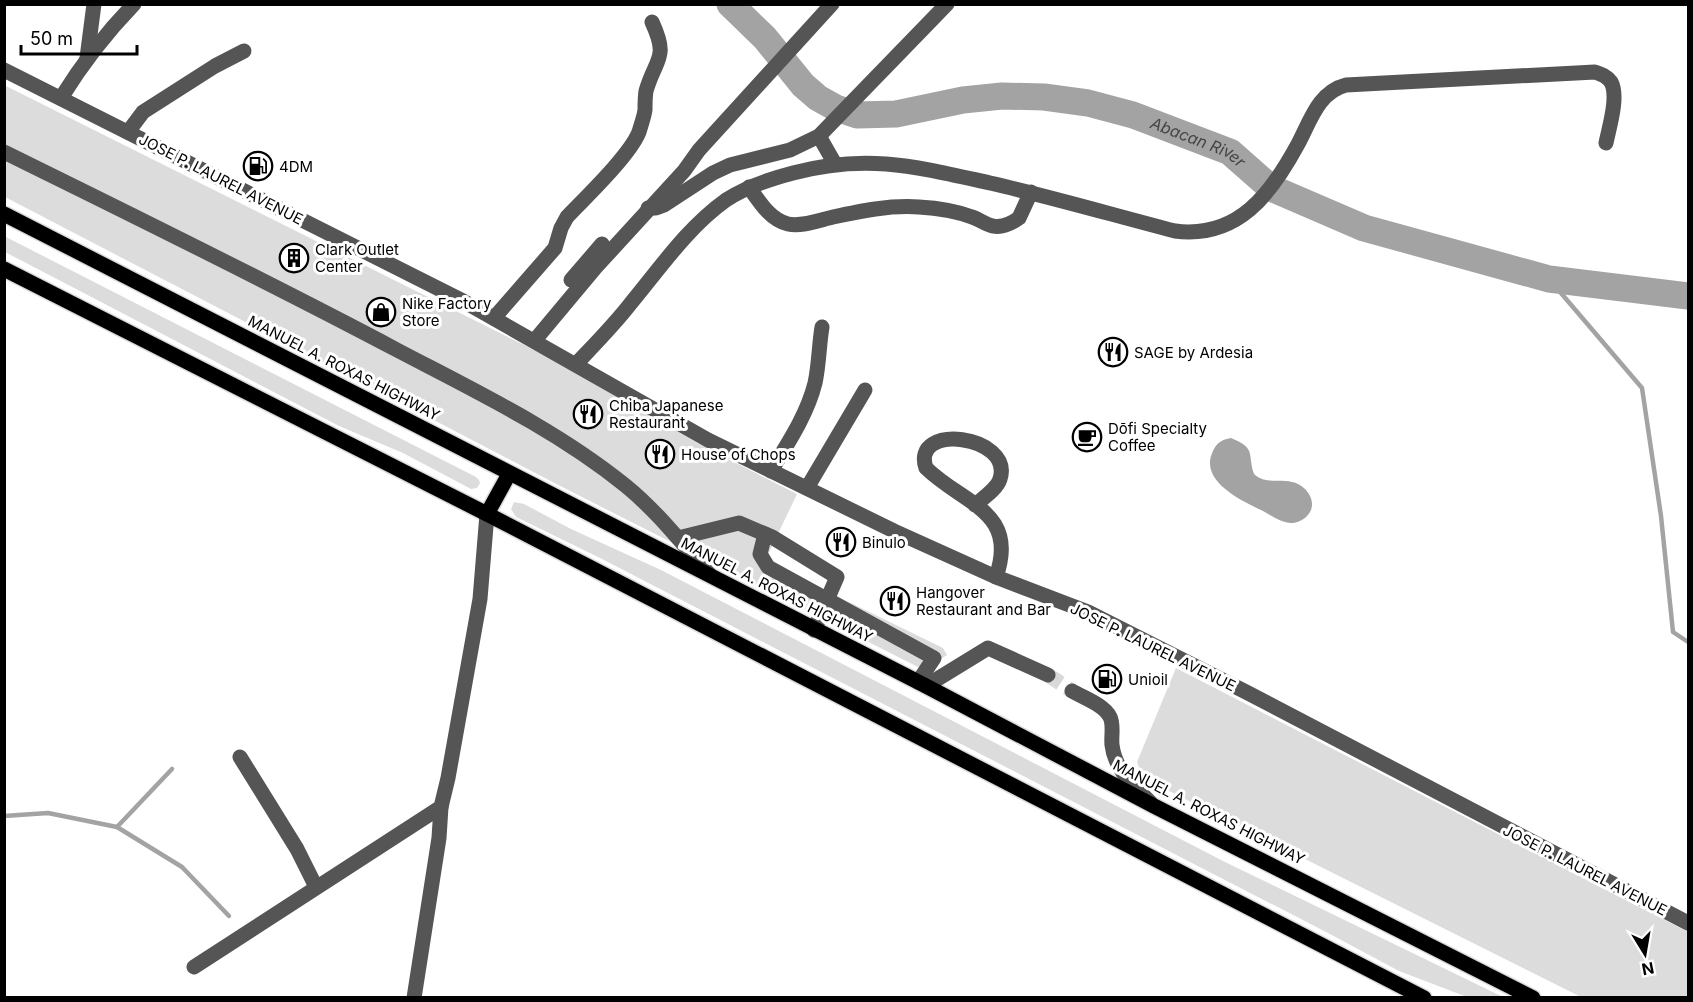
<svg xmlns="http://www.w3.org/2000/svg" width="1693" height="1002" font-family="Inter,sans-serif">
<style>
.green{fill:#dcdcdc}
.water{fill:#a3a3a3}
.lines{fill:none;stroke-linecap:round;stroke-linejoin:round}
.stream{stroke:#a3a3a3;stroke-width:4.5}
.river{stroke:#a3a3a3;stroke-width:27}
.minor-tunnel{stroke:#d9d9d9;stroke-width:15;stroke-dasharray:15 8;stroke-linecap:butt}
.major-casing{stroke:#dbdbdb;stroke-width:18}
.minor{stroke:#555;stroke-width:15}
.major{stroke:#000;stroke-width:15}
.labels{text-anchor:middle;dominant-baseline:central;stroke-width:6;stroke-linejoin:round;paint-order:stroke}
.poi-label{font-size:15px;fill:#000;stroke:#fff;text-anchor:start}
.street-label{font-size:15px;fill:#000;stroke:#fff}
.water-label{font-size:16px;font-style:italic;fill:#444;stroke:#fff}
</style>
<rect width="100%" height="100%" fill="#fff"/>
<g class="green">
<path d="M4,85l544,272 151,87 98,50 -32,67 178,87 4,7 -11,7 -18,5 -348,-176 -565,-294z"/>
<path d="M4,236l472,241 3,3 1,3 -3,5 -6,1 -68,-36 -64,-27 -334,-174z"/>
<path d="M514,502l10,2 47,25 90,41 564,292 278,135h-36l-68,-26 -71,-38 -728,-375 -84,-41 -5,-8z"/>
<path d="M1176,668l512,264v65h-107l-438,-219 -6,-16z"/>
</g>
<path class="water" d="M1231,438c26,11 16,15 23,36 15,14 34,-1 51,15 5,5 9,13 6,21 -3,7 -10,12 -18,13 -10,1 -21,-7 -30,-12 -21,-10 -65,-30 -50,-60 4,-9 9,-11 18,-13z"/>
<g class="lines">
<g class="stream">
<path d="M1549,279l93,109 19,128 12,116 15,10"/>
<path d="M4,816l44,-3 69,14 65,40 47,49"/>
<path d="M117,827l55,-58"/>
</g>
<path class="river" id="s1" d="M730,4l35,34 38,47 15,13 18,10 21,7 39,-1 67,-14 39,-4 42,1 44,6 45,12 97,37 41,36 93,40 185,51 139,17"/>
<path class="minor-tunnel" d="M1048,675l24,16"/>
<g class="major-casing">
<g id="major">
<path d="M4,214l922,472 228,120 379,192"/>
<path d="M4,269l483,245 937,484"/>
<path d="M487,514l22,-40"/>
</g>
</g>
<g class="minor">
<path d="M87,58l7,-54"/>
<path d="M4,70l459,231 245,139 186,91 102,46 92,35 160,81 440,230"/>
<path d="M61,98c21,-34 45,-65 73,-94"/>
<path d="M128,132l15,-20 72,-46 29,-15"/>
<path d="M819,136l16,28"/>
<path d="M4,152c132,65 263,129 393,198 78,41 160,80 229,136 32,26 57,59 84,89"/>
<path d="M749,187c10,14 21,33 39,37 14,3 32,-4 45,-7 28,-6 56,-12 86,-10 17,1 37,4 53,10 7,2 14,8 21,9 10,2 19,-3 26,-8l12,-26"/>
<path d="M648,208h8l8,-3 49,-32 17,-8 60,-15 29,-14 128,-132"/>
<path d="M571,280l31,-36"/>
<path d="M494,318l61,-70 6,-20 6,-11c19,-20 63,-62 72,-85 2,-7 5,-15 6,-22 0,-6 0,-13 1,-19 10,-34 23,-32 6,-69"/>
<path d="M535,340l61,-73 88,-96 15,-21 133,-146"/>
<path d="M576,364c19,-20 38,-39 55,-61 30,-36 56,-75 95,-103 20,-13 44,-21 67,-27 74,-20 125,-6 197,10 62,14 123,32 185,48 63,8 96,-37 123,-87 12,-22 20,-52 48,-59l249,-13c6,2 12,4 16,10 8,14 -2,46 -5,61"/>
<path d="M771,471c17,-28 36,-56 44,-88 4,-18 4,-38 7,-56"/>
<path d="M807,488l58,-98"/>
<path d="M975,505c8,-7 22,-16 25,-26 14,-44 -90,-57 -74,-11 38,37 93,43 70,109"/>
<path d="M765,534l-5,20 8,13 166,91 -16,24"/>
<path d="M678,538l61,-15 33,14 65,40 -23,53"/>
<path d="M926,686l62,-38 60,27"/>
<path d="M1072,691c12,7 32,14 38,26 4,7 1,20 2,28 3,25 21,40 38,57"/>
<path d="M240,757l57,92 19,38"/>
<path d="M194,967l247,-160 7,-29 32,-179 7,-85"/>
<path d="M414,998l25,-160 2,-31"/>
</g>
<use href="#major" class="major"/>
</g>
<defs>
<g id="fuel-ring" transform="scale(1.5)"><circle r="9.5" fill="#fff" stroke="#000" stroke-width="1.5"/><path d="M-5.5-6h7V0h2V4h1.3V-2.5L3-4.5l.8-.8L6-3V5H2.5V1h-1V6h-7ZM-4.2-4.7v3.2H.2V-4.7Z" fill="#000"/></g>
<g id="building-ring" transform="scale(1.5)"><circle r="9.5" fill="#fff" stroke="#000" stroke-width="1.5"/><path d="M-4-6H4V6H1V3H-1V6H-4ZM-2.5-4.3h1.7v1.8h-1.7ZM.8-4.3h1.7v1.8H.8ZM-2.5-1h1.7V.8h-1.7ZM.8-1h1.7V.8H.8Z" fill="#000"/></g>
<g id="shop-ring" transform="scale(1.5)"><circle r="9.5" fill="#fff" stroke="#000" stroke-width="1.5"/><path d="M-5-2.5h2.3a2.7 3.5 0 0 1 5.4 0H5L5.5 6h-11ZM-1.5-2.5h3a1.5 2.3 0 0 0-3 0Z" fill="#000"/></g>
<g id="restaurant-ring" transform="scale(1.5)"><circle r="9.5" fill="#fff" stroke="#000" stroke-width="1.5"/><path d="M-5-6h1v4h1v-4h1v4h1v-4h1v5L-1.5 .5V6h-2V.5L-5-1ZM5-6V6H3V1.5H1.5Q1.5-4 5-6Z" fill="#000"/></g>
<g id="cafe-ring" transform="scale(1.5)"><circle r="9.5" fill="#fff" stroke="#000" stroke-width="1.5"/><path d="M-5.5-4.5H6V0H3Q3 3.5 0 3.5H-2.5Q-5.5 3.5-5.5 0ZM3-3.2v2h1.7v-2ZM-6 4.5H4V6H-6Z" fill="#000"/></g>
</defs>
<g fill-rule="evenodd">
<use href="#fuel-ring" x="258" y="166"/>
<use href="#building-ring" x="294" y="258"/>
<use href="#shop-ring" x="381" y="312"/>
<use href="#restaurant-ring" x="1113" y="352"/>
<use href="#restaurant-ring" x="588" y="414"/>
<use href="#cafe-ring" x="1087" y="437"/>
<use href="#restaurant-ring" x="660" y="454"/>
<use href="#restaurant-ring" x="841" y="542"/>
<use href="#restaurant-ring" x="895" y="601"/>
<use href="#fuel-ring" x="1107" y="679"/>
</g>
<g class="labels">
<g class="poi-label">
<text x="279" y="166">4DM</text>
<text x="315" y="249">Clark Outlet<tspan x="315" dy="17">Center</tspan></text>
<text x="402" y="303">Nike Factory<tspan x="402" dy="17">Store</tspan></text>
<text x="1134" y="352">SAGE by Ardesia</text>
<text x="609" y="405">Chiba Japanese<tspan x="609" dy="17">Restaurant</tspan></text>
<text x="1108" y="428">Dōfi Specialty<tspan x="1108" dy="17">Coffee</tspan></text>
<text x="681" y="454">House of Chops</text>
<text x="862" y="542">Binulo</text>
<text x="916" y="592">Hangover<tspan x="916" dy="17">Restaurant and Bar</tspan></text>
<text x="1128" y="679">Unioil</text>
</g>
<g class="street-label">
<text transform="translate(221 179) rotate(27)">JOSE P. LAUREL AVENUE</text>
<text transform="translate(344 368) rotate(27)">MANUEL A. ROXAS HIGHWAY</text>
<text transform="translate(777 590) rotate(27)">MANUEL A. ROXAS HIGHWAY</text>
<text transform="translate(1153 647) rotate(26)">JOSE P. LAUREL AVENUE</text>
<text transform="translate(1209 812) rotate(27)">MANUEL A. ROXAS HIGHWAY</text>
<text transform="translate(1585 870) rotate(27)">JOSE P. LAUREL AVENUE</text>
</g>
<g class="water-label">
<text stroke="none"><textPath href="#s1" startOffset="522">Abacan River</textPath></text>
</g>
</g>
<rect width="1693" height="1002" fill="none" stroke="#000000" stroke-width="12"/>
<g transform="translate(1645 954) rotate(169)" stroke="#ffffff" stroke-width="4.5" paint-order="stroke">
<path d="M0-4.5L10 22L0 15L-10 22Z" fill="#000000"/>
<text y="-9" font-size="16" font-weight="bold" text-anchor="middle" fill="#000000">N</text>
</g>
<path d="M21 45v9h116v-9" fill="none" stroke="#000000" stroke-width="3"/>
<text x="30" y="45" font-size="18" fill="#000000" stroke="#ffffff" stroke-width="4.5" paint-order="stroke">50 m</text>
</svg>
